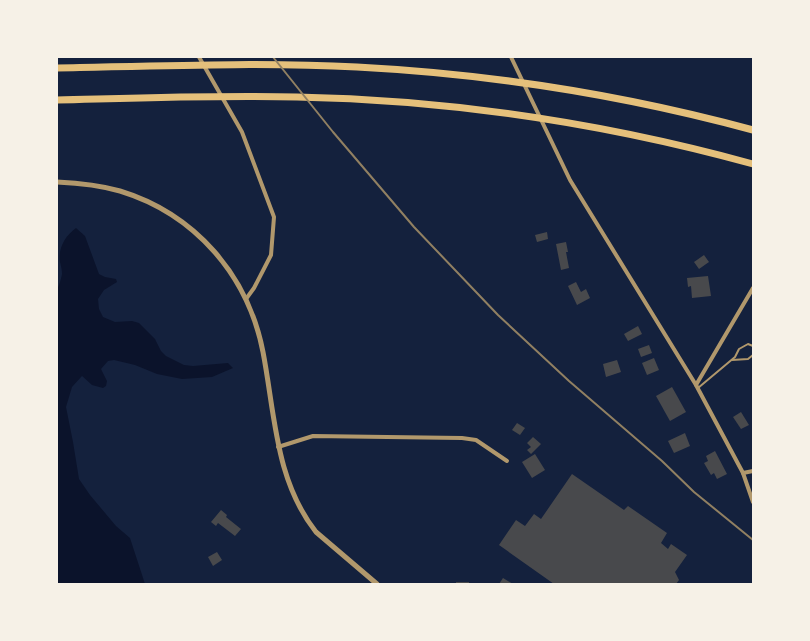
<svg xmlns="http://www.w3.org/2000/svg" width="810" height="641" font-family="Inter,sans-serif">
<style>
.water{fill:#0b132b}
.building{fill:#48494c}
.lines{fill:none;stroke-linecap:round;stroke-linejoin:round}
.service{stroke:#b1986c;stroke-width:2}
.minor{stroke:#b1986c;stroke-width:4}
.tertiary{stroke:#b1986c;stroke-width:5}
.motorway{stroke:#e5c07b;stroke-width:7}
.rail{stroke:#918062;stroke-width:2}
</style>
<rect width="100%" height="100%" fill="#14213d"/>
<path class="water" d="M76,228l9,8 14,38 6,3 11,2 1,3 -13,8 -6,9 1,10 4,8 12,5 17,-1 7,2 16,16 6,12 5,5 18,9 9,1 35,-3 5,5 -21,9 -30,2 -25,-5 -22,-9 -21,-5 -6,1 -7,8 6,12 -1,5 -3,2 -11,-3 -10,-9 -10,11 -6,20 7,35 6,37 11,16 26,31 14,12 15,46h-88v-294c2,-5 4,-10 5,-16 0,-4 -1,-8 -2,-12 -2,-14 5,-26 16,-34z"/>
<g class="building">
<path d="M547,232l1,7 -11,3 -2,-7z"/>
<path d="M566,242l2,10h-2l3,16 -8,2 -5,-26z"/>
<path d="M704,255l5,7 -10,7 -5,-7z"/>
<path d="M708,276l3,20 -19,2 -1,-12 -3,1 -1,-9z"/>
<path d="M576,282l5,10 5,-3 4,9 -13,7 -9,-19z"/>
<path d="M638,326l4,8 -14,7 -4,-7z"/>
<path d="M649,345l3,8 -11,4 -3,-8z"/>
<path d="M654,358l5,12 -12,5 -5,-12z"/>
<path d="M617,360l4,12 -15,5 -3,-13z"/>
<path d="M672,387l14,25 -16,9 -14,-25z"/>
<path d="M741,412l8,13 -8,4 -8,-12z"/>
<path d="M517,423l8,5 -5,7 -8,-5z"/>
<path d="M685,433l5,13 -16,7 -6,-12z"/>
<path d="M533,437l8,7 -10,10 -4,-4 4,-3 -4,-4z"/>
<path d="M715,451l12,23 -10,5 -3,-6 -3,2 -7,-12 4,-2 -2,-5z"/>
<path d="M535,454l10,16 -13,8 -10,-16z"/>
<path d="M572,474l52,36 4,-4 39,27 -6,10 7,6 3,-5 16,11 -12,17 4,8 -3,4 -4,-1 1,1h-119l-55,-39 17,-25 9,6 9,-12 7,5z"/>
<path d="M221,510l6,5 -1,2 15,12 -6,7 -17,-13 -2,3 -5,-4z"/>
<path d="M217,552l5,8 -9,6 -5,-9z"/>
<path d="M503,578l10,6h-14z"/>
<rect x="456" y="582" width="13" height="2"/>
</g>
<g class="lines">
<g class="service">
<path d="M732,360l16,-1 5,-4"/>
<path d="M698,388l37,-31 4,-8 9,-5 5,2"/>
<path d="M712,584h1"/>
</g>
<g class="minor">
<path d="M199,57l43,75 32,85 -3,38 -17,33 -8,11"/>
<path d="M511,57l59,123 126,205 47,88 10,29"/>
<path d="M696,385l57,-97"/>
<path d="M278,447l35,-11 149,2 14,2 31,21"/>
<path d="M743,473l10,-2"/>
</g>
<path class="tertiary" d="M57,182c21,1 42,3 63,9 75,23 128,84 143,161 12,62 12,128 53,180l61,52"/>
<g class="motorway">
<path d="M57,68c100,-2 200,-6 300,-1 134,7 267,28 396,63"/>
<path d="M57,100c80,-2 160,-5 240,-3 154,3 307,26 456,67"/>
</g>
<path class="rail" d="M273,57l60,75 81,95 84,88 71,66 93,80 32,31 59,48"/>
</g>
<rect width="810" height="641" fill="none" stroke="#f6f1e7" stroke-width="116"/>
</svg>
